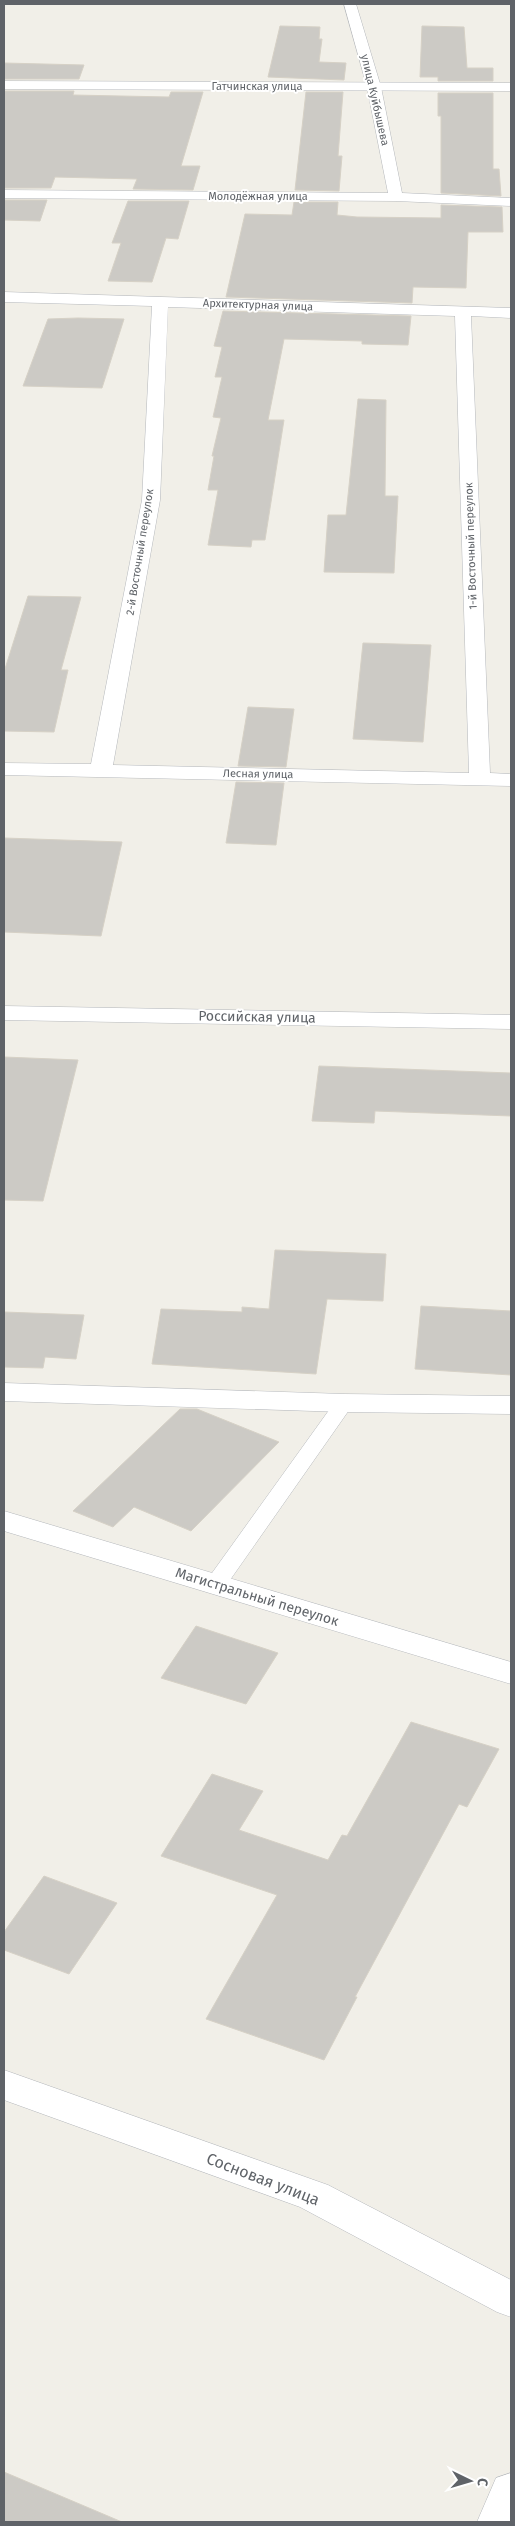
<svg xmlns="http://www.w3.org/2000/svg" width="515" height="2526" font-family="'Fira Sans',sans-serif">
<style>
.building{fill:#cccac5;stroke:#d6d1c6}
.lines{fill:none;stroke-linecap:round;stroke-linejoin:round}
.service-casing{stroke:#b5b8bc;stroke-width:1}
.minor-casing{stroke:#b5b8bc;stroke-width:1}
.tertiary-casing{stroke:#b5b8bc;stroke-width:1}
.service{fill:#fff;fill-rule:evenodd}
.minor{fill:#fff;fill-rule:evenodd}
.tertiary{fill:#fff;fill-rule:evenodd}
.labels{text-anchor:middle;dominant-baseline:central;stroke-width:4;stroke-linejoin:round;paint-order:stroke}
.far-street-label{font-size:11px;fill:#5f6368;stroke:#fff}
.street-label{font-size:14px;fill:#5f6368;stroke:#fff}
.near-street-label{font-size:16px;fill:#5f6368;stroke:#fff}
</style>
<rect width="100%" height="100%" fill="#f1efe8"/>
<g class="building">
<path d="M280,26l40,1 -1,12h3l-3,23 27,1 -2,17 -76,-3z"/>
<path d="M422,26l42,1 3,41h26v13h-55v-4h-18z"/>
<path d="M4,63l80,2 -5,14h-75z"/>
<path d="M4,91h70l-1,4 96,2 2,-5h32l-22,74h19l-7,24 -60,-1 4,-10 -82,-2 -4,11h-47z"/>
<path d="M306,92h37l-5,64h4l-3,35 -44,-1z"/>
<path d="M438,93h55v76h6l2,27 -60,-3v-77h-3z"/>
<path d="M4,200h43l-7,21 -36,-1z"/>
<path d="M128,201h61l-11,38 -12,-1 -14,44 -44,-1 13,-38h-9z"/>
<path d="M294,202h44l-1,13 20,2 84,1v-13l61,2 1,25h-35l-2,56 -53,-1 -1,16 -186,-6 19,-83 47,1z"/>
<path d="M223,311l188,5 -3,29 -46,-1v-3l-78,-2 -16,81h16l-19,120h-13l-1,7 -43,-2 10,-55h-10l6,-34h-2l9,-38 -8,-1 9,-40h-7l7,-30 -8,-1z"/>
<path d="M78,318l46,1 -22,69 -79,-2 25,-67z"/>
<path d="M358,399l28,1 -1,96h13l-4,77 -70,-1 4,-57h18z"/>
<path d="M28,596l53,1 -20,73h7l-14,62 -50,-1v-59z"/>
<path d="M363,643l68,2 -8,97 -70,-3z"/>
<path d="M248,707l46,2 -8,58 -48,-1z"/>
<path d="M236,782l48,1 -8,62 -50,-2z"/>
<path d="M4,838l118,4 -21,94 -97,-4z"/>
<path d="M4,1057l74,3 -35,141 -39,-1z"/>
<path d="M319,1066l192,7v43l-136,-5 -1,12 -62,-2z"/>
<path d="M275,1250l111,4 -3,47 -56,-2 -11,75 -164,-10 9,-55 81,3v-5l27,2z"/>
<path d="M421,1306l90,5v64l-96,-6z"/>
<path d="M4,1312l80,3 -8,44 -31,-2 -2,11 -39,-1z"/>
<path d="M180,1409h17l82,33 -88,89 -57,-24 -21,20 -40,-16z"/>
<path d="M196,1626l82,27 -32,51 -85,-26z"/>
<path d="M411,1722l88,27 -32,58 -8,-3 -104,193h2l-33,63 -118,-41 71,-124 -116,-39 51,-82 51,17 -24,39 89,30 14,-25 5,1z"/>
<path d="M44,1876l73,27 -48,71 -65,-24v-18z"/>
<path d="M4,2472l118,50h-118z"/>
</g>
<g class="lines">
<g class="service-casing">
<path id="service" d="M344,1397l7,2 3,4 -131,187 -8,2 -8,-2 -3,-5 3,-5 130,-181z"/>
</g>
<g class="minor-casing">
<g id="minor">
<path d="M344,4h12l25,83 21,106 109,5v8l-115,-5 -392,-3v-8l384,3 -21,-106z"/>
<path d="M4,292l507,16v10l-40,-2 19,457 21,1v12l-507,-11v-12l87,1 51,-264 10,-194 -148,-4zM168,307l287,9 14,457 -356,-8 47,-265z"/>
<path d="M4,1006l507,9v14l-507,-9z"/>
<path d="M4,1383l340,11 167,2v18l-167,-2 -340,-11z"/>
<path d="M4,1511l507,151v22l-507,-153z"/>
<path d="M4,2070l324,115 183,95v37l-14,-5 -197,-105 -296,-107z"/>
<path d="M511,2473v49h-34l19,-44z"/>
</g>
</g>
<g class="tertiary-casing">
<path id="tertiary" d="M4,81l507,2v8l-507,-2z"/>
</g>
<use href="#service" class="service"/>
<use href="#minor" class="minor"/>
<use href="#tertiary" class="tertiary"/>
</g>
<g class="labels">
<g class="far-street-label">
<text x="257" y="86">Гатчинская улица</text>
<text transform="translate(375 100) rotate(77)">улица Куйбышева</text>
<text x="258" y="196">Молодёжная улица</text>
<text transform="translate(258 305) rotate(2)">Архитектурная улица</text>
<text transform="translate(471 546) rotate(-92)">1-й Восточный переулок</text>
<text transform="translate(140 552) rotate(-81)">2-й Восточный переулок</text>
<text transform="translate(258 774) rotate(1)">Лесная улица</text>
</g>
<g class="street-label">
<text transform="translate(257 1017) rotate(1)">Российская улица</text>
<text transform="translate(257 1597) rotate(17)">Магистральный переулок</text>
</g>
<g class="near-street-label">
<text transform="translate(263 2179) rotate(21)">Сосновая улица</text>
</g>
</g>
<rect width="515" height="2526" fill="none" stroke="#5f6368" stroke-width="10"/>
<g transform="translate(470 2481) rotate(95)" stroke="#ffffff" stroke-width="4" paint-order="stroke">
<path d="M0-4L9 19L0 12L-9 19Z" fill="#5f6368"/>
<text y="-8" font-size="14" font-weight="bold" text-anchor="middle" fill="#5f6368">С</text>
</g>
</svg>
